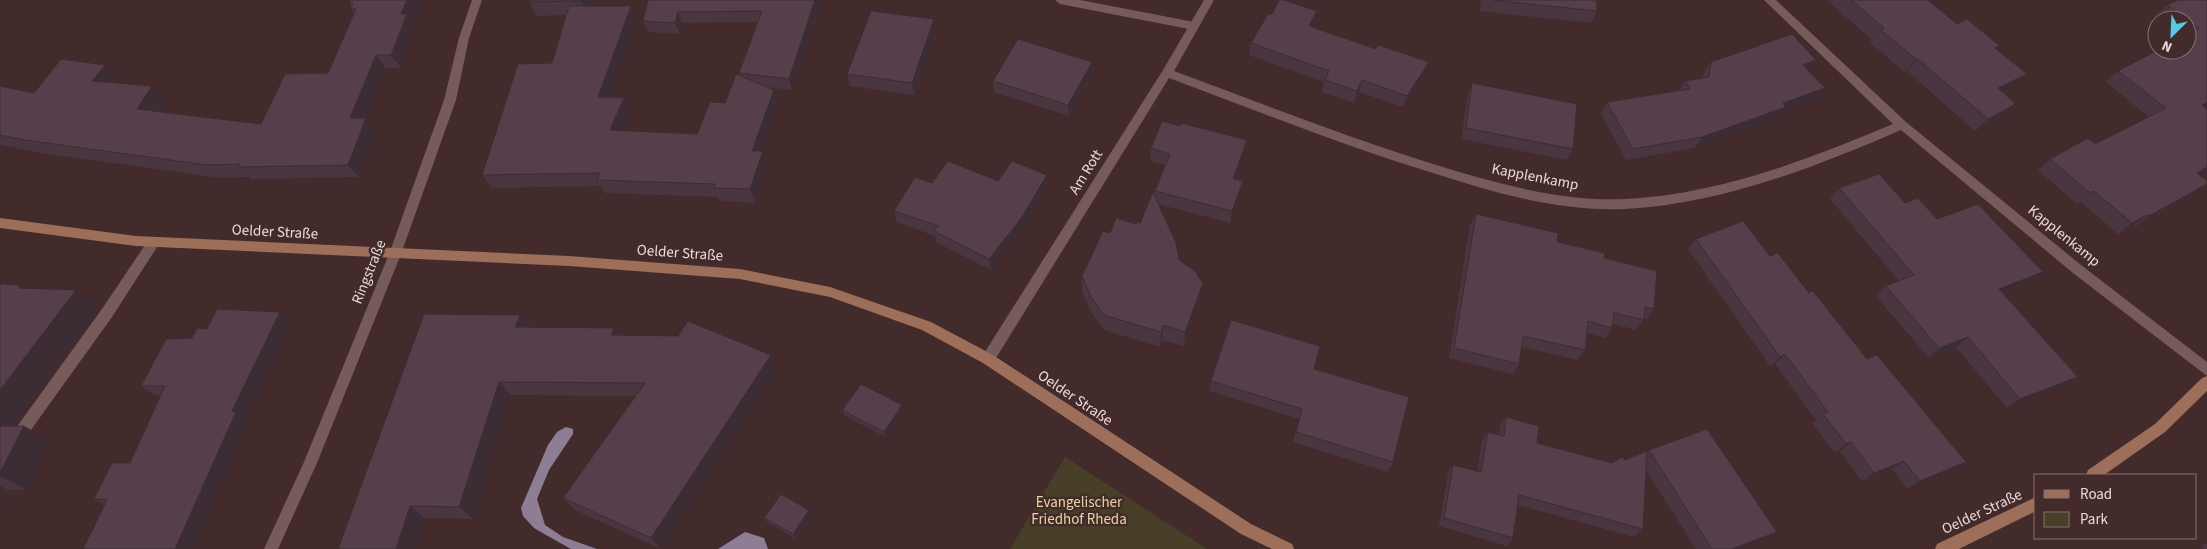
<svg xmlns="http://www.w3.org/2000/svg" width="2207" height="549" font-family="'Source Sans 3',sans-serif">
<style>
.green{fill:#483f29}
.water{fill:#8d7e96}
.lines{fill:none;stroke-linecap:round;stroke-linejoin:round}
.lane{fill:#765b5a;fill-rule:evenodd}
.street{fill:#765b5a;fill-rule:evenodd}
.secondary{fill:#9d6e5a;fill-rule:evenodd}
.wall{fill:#4a3640}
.shaded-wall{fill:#3c2c34}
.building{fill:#563f4b;stroke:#3c2c34}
.labels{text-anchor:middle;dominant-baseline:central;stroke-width:5;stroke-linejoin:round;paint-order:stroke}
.street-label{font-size:15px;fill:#eadad9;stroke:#432b2b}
.park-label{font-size:15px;fill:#ead4a2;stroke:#432b2b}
</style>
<rect width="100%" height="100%" fill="#432b2b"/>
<path class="green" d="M1065,457l142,92h-197z"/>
<g class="water">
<path d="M566,427l7,2v5l-24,36 -12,29 8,26 18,12 34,12h-26l-25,-14 -12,-7 -11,-12 -2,-8 27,-63 9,-13z"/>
<path d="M745,532l19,6 4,11h-50z"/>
</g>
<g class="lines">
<g class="lane">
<path d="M1055,0h25l114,22 5,4 -5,4 -134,-26z"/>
<path d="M153,238l4,1 2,4 -2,4 -45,70 -107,149 -5,1v-17l102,-141 47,-70z"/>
</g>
<g class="street">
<path d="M472,0h10l-13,38 -13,62 -55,154 -84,209 -39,86h-14l40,-87 85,-208 55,-154 15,-62z"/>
<path d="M1204,0h10l-40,71c86,32 172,66 259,93 62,19 127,38 193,35 94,-5 181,-39 267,-75l-129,-124h12l130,122 175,143 126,97v14l-134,-103 -172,-143c-88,38 -180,74 -276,79 -66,3 -130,-16 -192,-36 -89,-27 -176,-62 -264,-95l-176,285 -5,2 -5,-2 -2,-4 2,-4 180,-285z"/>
</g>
<g class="secondary">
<path d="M0,218l136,18 433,20 171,13 90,18 101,35 62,33 258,169 41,20 2,5h-22l-31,-15 -258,-171 -61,-33 -92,-33 -90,-18 -171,-13 -433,-20 -136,-18z"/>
<path d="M2207,376v15l-42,41 -61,43h-18l2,-5 67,-46 47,-46z"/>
<path d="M2036,497v14l-77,38h-24l2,-5z"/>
</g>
</g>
<g class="wall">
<path d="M351,0l62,23 3,5 -15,40h-15l-20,50 11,13 -18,46 -108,2 -2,-2 -29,1 -179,-25 -41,-8v-59l34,7 71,-28 14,14 -4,4 51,16 -8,13 103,12 67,-51 26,-60 -3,-4 1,-1 -3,-4z"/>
<path d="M592,0l-1,6 47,14 -27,78 20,14 -8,19 74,3 28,-31 15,-27 -1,-3 18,-51 -75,1 -2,11 -32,-2 -5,-11 5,-21h174l-30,90 -26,-3 13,17 -17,47 6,13 -13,39 -35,-2 -2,-4 -113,-4 -4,-7 -109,2 -10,-13 70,-112 14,-48 -29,1 -8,-14z"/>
<path d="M1481,0h115l1,11 -6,12 -112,-12z"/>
<path d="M1827,0h101l29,24 40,26 30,24 -13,13 -11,6 1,24 -29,14 -68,-60 -2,1 -35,-29 2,-3z"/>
<path d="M2207,0l-2,108 2,1v61l-8,4 -4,19 -60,34 -2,-1 -15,8 -37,-32 -4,2 -39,-34 12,-11 45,-15 54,-27 -43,-35 12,-11 69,-21v-30h-28l-4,-3 12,-12z"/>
<path d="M934,19l2,13 -21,63 -65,-9 -3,-12z"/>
<path d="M1314,23l-2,4 113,47 -22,33 -44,-15 -5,11 -32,-11 2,-10 -75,-27 2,-12z"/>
<path d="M1092,62v12l-23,42 -75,-24 -1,-11z"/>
<path d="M1711,62l97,9 17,17 -9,12 -33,12 -6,7 -82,29 -69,12 -25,-46 6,-12 72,-11 6,-10 18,-3v-4z"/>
<path d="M1472,83l101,66 -6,11 -106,-21 7,-44z"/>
<path d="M1180,126l67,14 -2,13 -10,26 8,2 -2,13 -11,29 -72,-19 21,56 22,39 -17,47 -22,-6 -2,7 -56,-17 -13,-18 -9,-21v-15l28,-43 26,-9 4,-1 14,-27 1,-5 10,-26 -15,-4 1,-13z"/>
<path d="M1047,175l1,12 -27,44 -30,39 -55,-28 -1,-6 -38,-14 -3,-11 38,-28 66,-2z"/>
<path d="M1839,188l66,15 32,16 93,63 -27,10 61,94 -57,22 -51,-61 -28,10 -52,-61 10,-10 13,-5 -69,-82z"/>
<path d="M1476,214l128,44 50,51 -8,11 -2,-1 -8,11 -23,-6 -1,4 -7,10 -18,-5 -2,17 -7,10 -56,-13 -3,17 -6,10 -64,-16 21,-133z"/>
<path d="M1696,239l74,17 39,37 58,66 99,103 -14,9 -45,18 -15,-20 -30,12 -22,-30 -5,2 -23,-30 4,-3 -41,-56 -5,2 -82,-117z"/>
<path d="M0,284l23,4 77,20 -88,118h12l27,15 -24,49h-19l-8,16z"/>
<path d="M520,315l10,12 89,8 152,20 7,14 -117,180 -86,-39 -12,-12 72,-102 -124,-1 -38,124 -48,-1 -9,31h-78z"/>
<path d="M292,322l-46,97 3,2 -56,128h-110l21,-44 -10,-6 36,-36 31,-68h-6l-14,-9 51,-48 15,-9z"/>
<path d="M1314,369l79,93 -5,10 -95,-30 6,-23 -90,-28 2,-10z"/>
<path d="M902,405l2,6 -18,26 -41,-21 -3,-6z"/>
<path d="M1506,417l31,26 75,20 13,-3 22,-8 2,-2 128,82 -12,8 -22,9h-47l-50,-79 -3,59 -9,8 -116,-32 -5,33 -6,8 -68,-20 9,-53 5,-8 24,6 5,-30 6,-9 11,3 1,-9z"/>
<path d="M812,515l-16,24 -29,-17 -3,-4z"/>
<path d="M2207,543v6h-4l-1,-4z"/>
</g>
<g class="shaded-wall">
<path d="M407,0h15l-9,23 3,5 -15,40 -10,-13 10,-41z"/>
<path d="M582,0h10l-4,15 -7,-14z"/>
<path d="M815,0h7l-30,90 -3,-11z"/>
<path d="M631,6l7,14 -32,91 -8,-14z"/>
<path d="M1317,11l-3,12 -8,15 3,-12z"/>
<path d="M678,12l4,11 -2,11 -5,-11z"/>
<path d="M934,19l2,13 -21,63 -3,-12z"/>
<path d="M376,55l10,13 -25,63 -11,-13z"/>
<path d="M1916,59h2l-11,12 -2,1z"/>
<path d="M1816,60l-8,12 -5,-7z"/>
<path d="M1092,62v12l-23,42 -1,-11z"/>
<path d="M1429,62l-4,12 -22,33 4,-11z"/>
<path d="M105,65l14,14 -13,15 -14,-13z"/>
<path d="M2027,74l-13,13 -28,14 12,-13z"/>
<path d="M1362,80l-3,12 -5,11 3,-12z"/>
<path d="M152,86l14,13 -15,23 -14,-13z"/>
<path d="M1825,88l-9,12 -33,12 -6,7 -82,29 7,-11 81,-34z"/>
<path d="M774,90l5,14 -22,60 -5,-13z"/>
<path d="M624,98l7,14 -13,32 -8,-14z"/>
<path d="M2207,103v4l-18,10 13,-12z"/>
<path d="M2016,104l-12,13 -29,14 13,-12z"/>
<path d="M366,118l11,13 -18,46 -11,-12z"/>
<path d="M1247,140l-2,13 -14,38 2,-12z"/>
<path d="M763,151l5,13 -13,39 -5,-14z"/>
<path d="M2207,167v3l-24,14 14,-11z"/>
<path d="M1047,175l1,12 -27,44 -30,39 -2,-11z"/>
<path d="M1243,181l-2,13 -11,29 2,-12z"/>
<path d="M2207,184l-12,9 -60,34 14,-11z"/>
<path d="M2147,215l-14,11 -15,8 14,-11z"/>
<path d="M2043,272l-13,10 -43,16 12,-9z"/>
<path d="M1203,284l-2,15 -17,47 1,-14z"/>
<path d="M76,290l24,18 -99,133 -1,6v-57z"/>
<path d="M280,312l12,10 -46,97 3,2 -56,128h-18l57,-138z"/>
<path d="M520,315l12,14 -17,-2z"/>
<path d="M1163,325l-1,15 -2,7 1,-15z"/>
<path d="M614,328l10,14 -13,-7z"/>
<path d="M1968,337l-12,10 -28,10 11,-9z"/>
<path d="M1785,354l-10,10 -5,2 10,-9z"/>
<path d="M771,355l7,14 -117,180 -10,-11z"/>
<path d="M2078,377l-14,9 -57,22 13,-9z"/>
<path d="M499,382l12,13 -38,124 -14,-12z"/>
<path d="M902,405l2,6 -18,26 -2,-5z"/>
<path d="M24,426l27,15 -24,49 -27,-14v-3z"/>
<path d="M1851,442l-11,9 -5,2 11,-9z"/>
<path d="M1904,461l-12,8 -30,12 12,-8z"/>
<path d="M1966,462l-14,9 -45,18 13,-8z"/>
<path d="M0,486l8,4 -8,16z"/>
<path d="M410,506l15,12 -9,31h-20z"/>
<path d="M809,510l3,5 -16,24 -3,-5z"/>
<path d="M1777,532l-12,8 -22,9h-11z"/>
</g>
<g class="building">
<path d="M351,0h56l-6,14h6l-16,41h-15l-26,63h16l-18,47 -109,2 1,-3 -33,1 -182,-25 -25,-5v-49l34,7 27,-34 44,6 -13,16 60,5 -15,23 124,15 24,-50 43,-1 28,-64h-5l2,-5h-4z"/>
<path d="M530,0h52l-1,1 -52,1z"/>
<path d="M648,0h167l-26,79 -50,-6 23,-62 -84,1 -3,11 -32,-2z"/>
<path d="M1279,0h5l33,11 -8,15 67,23 2,-4 51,17 -22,34 -45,-16 -5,11 -32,-11 4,-9 -78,-28 17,-29h4z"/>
<path d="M1493,0h103l1,11z"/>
<path d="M1851,0h77l29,24 10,-5 33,27 -5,2 32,26 -29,14 18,16 -28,15 -70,-60h-2l-35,-29 3,-2z"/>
<path d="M2178,0h29v103l-5,2 5,4v58l-10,6 10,8v3l-58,32 -2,-1 -15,8 -38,-32 -4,2 -40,-34 38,-21 7,6 71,-36 -48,-37 40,-21h29v-16l12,-6 -32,-23z"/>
<path d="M569,6h62l-33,91 26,1 -14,32 87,4 13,-32 15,1 11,-29 38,16 -22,61h11l-13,38 -36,-1 1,-4 -118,-4 3,-7 -118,2 36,-111 34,-1z"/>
<path d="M871,11l63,8 -22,64 -65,-9z"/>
<path d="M1792,34l24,26 -13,5 22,23 -42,15 3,4 -84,30 -69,12 -26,-47 83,-13 -5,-8 24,-4 2,-15z"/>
<path d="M1018,39l74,23 -24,43 -75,-24z"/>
<path d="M1472,83l105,21 -4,45 -107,-21z"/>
<path d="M1162,121l18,5 1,-3 66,17 -14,39 10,2 -11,30 -77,-20 15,-37 -19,-6z"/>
<path d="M948,161l50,20 14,-20 35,14 -27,45 -31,39 -55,-28 4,-5 -44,-15 21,-34 17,6z"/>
<path d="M1879,174l26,29 13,-5 19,21 41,-15 65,68 -44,17 79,88 -58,22 -52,-62 -29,11 -53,-62 28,-11 -75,-87z"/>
<path d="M1153,192l23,51 3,17 17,12 7,12 -18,48 -22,-7 -2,7 -57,-17 -13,-18 -9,-21 21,-45 7,2 6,-15 20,6 1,-2 3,1z"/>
<path d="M1476,214l82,19 -1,9 48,11 -1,5 53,13 -3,38 -9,-2 -1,13 -30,-7 -2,15 -24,-7 -3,29 -62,-14 -4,28 -65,-16z"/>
<path d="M1743,221l27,35 8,-3 31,40 4,-2 54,68 10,-4 89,107 -46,19 -16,-20 -30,12 -23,-31 -5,2 -23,-30 5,-2 -43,-58 -5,3 -84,-118z"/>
<path d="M0,284l20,1 -2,3 58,2 -76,100z"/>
<path d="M217,309l63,3 -48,99 4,1 -61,137h-92l24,-49 -13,-1 18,-36h18l35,-77h-24l25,-47 26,-1 5,-10 10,1z"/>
<path d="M424,314l96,1 -5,12 99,1 -3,7 67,1 10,-15 83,34 -120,183 -88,-40 82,-115 -146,-1 -40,125 -49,-1 -14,43h-58z"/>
<path d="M1231,320l89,26 -6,23 95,28 -16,65 -97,-30 6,-23 -91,-28z"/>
<path d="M861,384l41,21 -18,27 -42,-22z"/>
<path d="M1506,417l33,9 -2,17 75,20 10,-6 3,3 22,-9 -4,78 -124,-34 -6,43 -69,-20 9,-53 28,7 7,-40 16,4z"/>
<path d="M0,426h24l-24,47z"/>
<path d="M1707,429l70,103 -45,17h-20l-63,-99z"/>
<path d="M781,494l28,16 -16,24 -29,-16z"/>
</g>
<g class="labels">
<g class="street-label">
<text transform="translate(1086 172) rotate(-58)">Am Rott</text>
<text transform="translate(1535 177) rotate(11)">Kapplenkamp</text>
<text transform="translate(275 232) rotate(3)">Oelder Straße</text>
<text transform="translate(2064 236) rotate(39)">Kapplenkamp</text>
<text transform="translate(680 253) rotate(4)">Oelder Straße</text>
<text transform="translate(369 272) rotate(-68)">Ringstraße</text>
<text transform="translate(1075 398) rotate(34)">Oelder Straße</text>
<text transform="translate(1982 512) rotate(-25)">Oelder Straße</text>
</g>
<g class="park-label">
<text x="1079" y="502">Evangelischer<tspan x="1079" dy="17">Friedhof Rheda</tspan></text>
</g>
</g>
<rect x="2034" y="474" width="162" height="65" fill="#432b2b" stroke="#867171"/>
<rect x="2044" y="490" width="25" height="8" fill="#9d6e5a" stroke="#867171"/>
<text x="2080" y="499" font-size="15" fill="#eadad9">Road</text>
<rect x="2044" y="512" width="25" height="15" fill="#483f29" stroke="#867171"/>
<text x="2080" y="524" font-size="15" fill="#eadad9">Park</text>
<g transform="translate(2172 35) rotate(204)"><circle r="24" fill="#432b2b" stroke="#867171"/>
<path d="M0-4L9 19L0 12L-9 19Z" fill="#57c9e2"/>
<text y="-8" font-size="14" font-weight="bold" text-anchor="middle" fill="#eadad9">N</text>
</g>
</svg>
